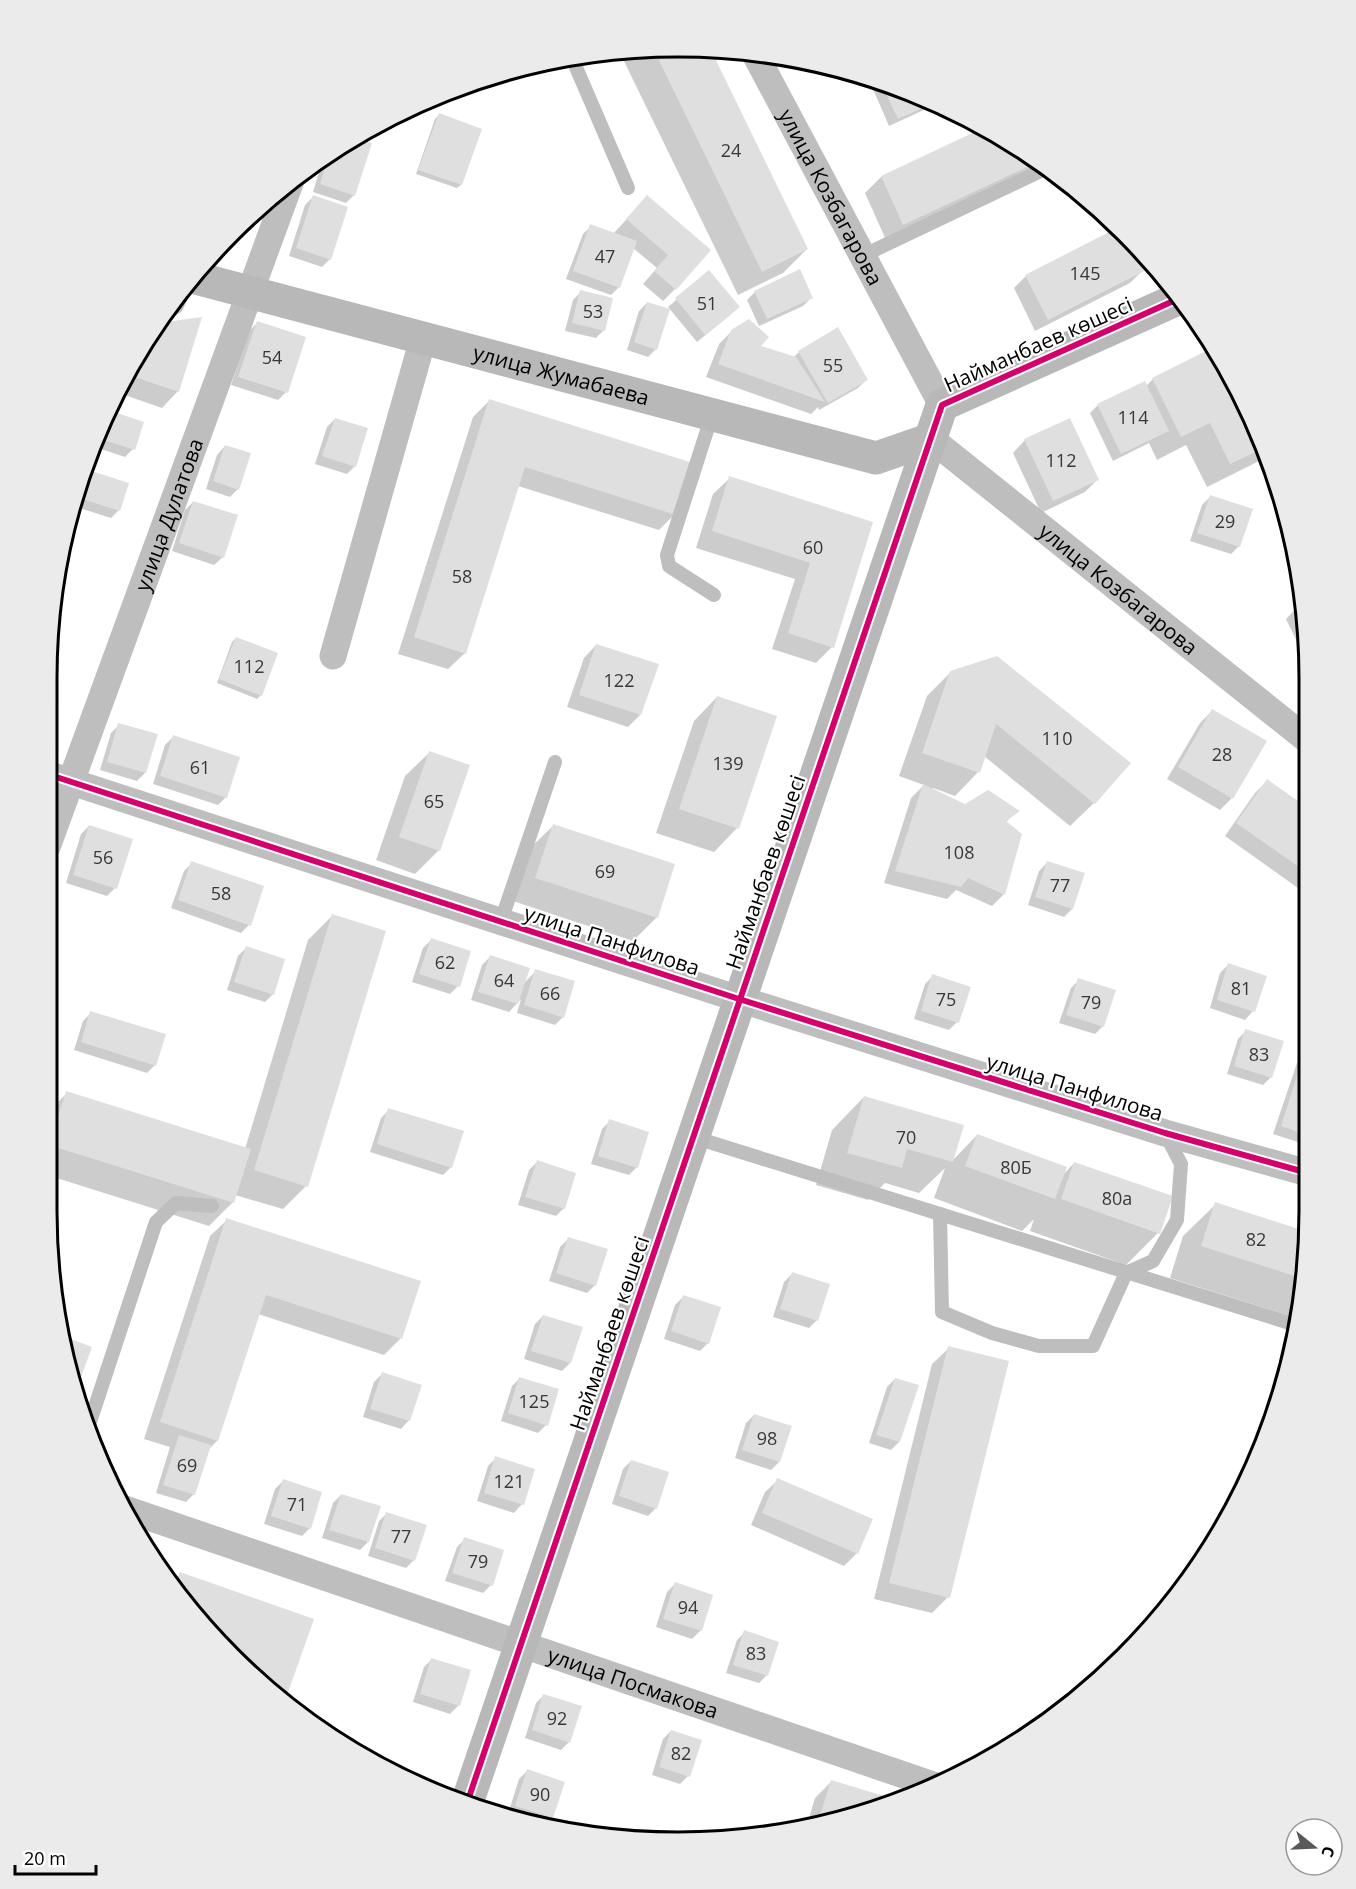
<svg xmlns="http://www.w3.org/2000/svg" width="1356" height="1889" font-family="'Open Sans',sans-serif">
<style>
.shadow{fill:#0003}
.building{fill:#dfdfdf}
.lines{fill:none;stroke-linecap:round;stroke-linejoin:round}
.lane{stroke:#bebebe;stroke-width:14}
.street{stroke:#bebebe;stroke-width:27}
.secondary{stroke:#b8b8b8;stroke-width:33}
.cycleway-casing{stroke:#fff;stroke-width:10}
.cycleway{stroke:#d6006c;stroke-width:6}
.labels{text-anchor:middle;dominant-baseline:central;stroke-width:4.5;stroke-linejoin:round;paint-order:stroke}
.number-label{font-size:18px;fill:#383838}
.street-label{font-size:21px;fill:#000;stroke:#fff}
.rim{fill:none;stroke:#000;stroke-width:3}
</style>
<rect width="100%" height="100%" fill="#fff"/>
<g class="shadow">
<path d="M708,48l99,201 -24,24 -45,22 -119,-244z"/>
<path d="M880,82l57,22 -48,22 -16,-37z"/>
<path d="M439,115l41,15 -19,55 -4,3 -41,-14 19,-55z"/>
<path d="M985,129l60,37 -159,74 -21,-47 16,-16z"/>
<path d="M352,138l2,57 -8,8 -33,-11 10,-33z"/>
<path d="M313,197l17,62 -8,8 -33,-11 16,-51z"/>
<path d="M647,197l61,53 -33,39 -12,12 -20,-17 14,-16 -24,-20 -14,39 -8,8 -45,-16 17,-45 8,-8 22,8z"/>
<path d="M1118,229l6,6 18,36 -12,12 -95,48 -21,-43 12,-12z"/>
<path d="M1131,241l16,15 -7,4z"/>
<path d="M709,272l21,43 -33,27 -29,-35z"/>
<path d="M581,292l23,38 -8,8 -31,-7 8,-31z"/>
<path d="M755,292l56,6 -8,8 -44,20 -12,-26z"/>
<path d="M647,303l9,46 -8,8 -21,-7 12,-39z"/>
<path d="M257,323l29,69 -8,8 -47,-15 18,-54z"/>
<path d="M732,331l26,16 35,11 6,-6 67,28 -8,8 -39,22 -1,-3 -7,7 -105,-37 13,-33z"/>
<path d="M1215,349l46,87 5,18 -7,7 -52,26 -21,-42 -29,15 -8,-17 -36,18 -23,-48 8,-8 48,-19 7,-7z"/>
<path d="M131,362l47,29 -16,17 -46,-16z"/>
<path d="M490,400l185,114 -16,16 -141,-44 -53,167 -17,16 -50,-15 75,-237z"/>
<path d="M107,411l35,12 -9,26 -8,8 -33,-11z"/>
<path d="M335,419l20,47 -8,8 -32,-10 12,-37z"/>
<path d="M1025,440l72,40 -12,12 -44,21 -28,-60z"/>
<path d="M225,446l13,43 -8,8 -24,-8 11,-34z"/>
<path d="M84,470l44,14 -9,26 -8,8 -38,-12z"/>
<path d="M730,478l142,45 -40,124 -16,16 -44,-14 23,-70 -99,-31 17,-54z"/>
<path d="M1210,497l29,49 -8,8 -41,-13 12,-36z"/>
<path d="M193,502l30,55 -9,8 -42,-14 13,-41z"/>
<path d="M1304,600v56l-18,-37z"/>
<path d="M236,638l25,57 -4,4 -40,-16 15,-41z"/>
<path d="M596,645l44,70 -12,12 -61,-20 17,-49z"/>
<path d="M951,672l143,131 -24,23 -86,-70 -6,16 -23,24 -22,-8 -1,2 33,16 52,5 -11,11 -2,72 -12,12 -36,-16 -9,9 -63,-16 27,-85 13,-13 -25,-9 28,-80z"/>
<path d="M717,697l20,131 -23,24 -58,-19 38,-112z"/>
<path d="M1212,711l20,87 -12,12 -53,-31 33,-56z"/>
<path d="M119,725l37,10 -11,38 -8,8 -37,-11 11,-37z"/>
<path d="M173,737l53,60 -8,8 -65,-21 12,-39z"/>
<path d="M429,753l10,97 -24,24 -39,-14 29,-84z"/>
<path d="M1267,781l38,27 1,72 -8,8 -73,-52 30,-43z"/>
<path d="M89,826l26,62 -8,8 -41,-13 15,-49z"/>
<path d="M553,826l104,91 -24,24 -120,-40 16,-52z"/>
<path d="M192,863l57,62 -8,8 -70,-25 13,-37z"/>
<path d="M1047,863l36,11 -11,35 -8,8 -36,-12 11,-34z"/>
<path d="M332,916l-26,270 -23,23 -48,-14 -2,7 -24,24 -162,-51v-62l20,-20 178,56 63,-209z"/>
<path d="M431,940l27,46 -8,8 -38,-12 11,-34z"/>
<path d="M246,948l27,46 -8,8 -38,-12 11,-34z"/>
<path d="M490,957l34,26 12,-12 27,46 -8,8 -38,-12 4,-14 -12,13 -38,-12 11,-35z"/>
<path d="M1228,965l25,46 -8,9 -35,-12 10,-35z"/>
<path d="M933,976l24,46 -8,8 -35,-11 11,-35z"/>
<path d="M1079,980l24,46 -8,8 -36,-11 12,-35z"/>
<path d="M91,1013l64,52 -8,8 -73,-23 9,-29z"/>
<path d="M1246,1031l25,46 -8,8 -36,-11 11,-35z"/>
<path d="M1305,1055l2,1v89l-34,-11 24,-71z"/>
<path d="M864,1097l88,64 25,-26 86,40 11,-12 84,70 -32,32 -96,-34 4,-12 -12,12 -88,-33 11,-30 -26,25 -34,-10 -17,17 -52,-15 16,-55z"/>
<path d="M389,1110l62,57 -8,8 -73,-23 11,-34z"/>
<path d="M610,1121l27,46 -8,8 -38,-11 11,-35z"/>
<path d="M537,1162l27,46 -8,8 -38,-11 11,-35z"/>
<path d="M1216,1204l92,30v18l-11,66 -127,-40 13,-42z"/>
<path d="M227,1220l192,62 -19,57 -16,16 -126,-41 -41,127 -8,8 -15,45 -8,8 -30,-9 14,-46 -26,-8 66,-203z"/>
<path d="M568,1239l27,46 -8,8 -38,-12 11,-34z"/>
<path d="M792,1274l25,46 -8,8 -36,-11 11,-35z"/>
<path d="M683,1297l25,46 -8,8 -36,-12 11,-34z"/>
<path d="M543,1316l27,47 -8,8 -38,-12 11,-35z"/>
<path d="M949,1348l-1,249 -16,16 -58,-14 58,-235z"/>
<path d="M382,1374l27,46 -8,9 -38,-12 11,-35z"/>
<path d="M520,1378l26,47 -8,8 -37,-12 11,-35z"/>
<path d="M895,1379l22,7 -18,56 -8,8 -22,-7 18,-56z"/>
<path d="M754,1415l25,47 -8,8 -36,-12 11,-35z"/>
<path d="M496,1458l26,46 -8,9 -37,-12 11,-35z"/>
<path d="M631,1461l25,47 -8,8 -36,-12 11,-35z"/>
<path d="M778,1480l79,73 -13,13 -93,-41 14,-33z"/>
<path d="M283,1481l27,47 -8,8 -38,-12 11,-35z"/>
<path d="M341,1495l27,47 -8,8 -38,-12 11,-35z"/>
<path d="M387,1513l27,47 -8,8 -38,-12 11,-35z"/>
<path d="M465,1539l26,46 -8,8 -38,-12 12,-34z"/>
<path d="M180,1574l132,46 -28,80 -23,-14 -90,-103z"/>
<path d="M675,1584l36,12 -11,35 -8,8 -36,-12 11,-35z"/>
<path d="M745,1632l22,43 -8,8 -33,-10 11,-33z"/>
<path d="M432,1659l37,12 -11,35 -8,8 -37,-12 11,-35z"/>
<path d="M544,1695l25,47 -8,8 -36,-12 11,-35z"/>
<path d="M671,1731l17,45 -8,8 -28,-9 11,-36z"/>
<path d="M527,1771l25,46 -8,8 -36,-11 11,-35z"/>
<path d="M831,1782l63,19 -87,24 8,-27z"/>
<path d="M696,1832l15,5h-19z"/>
</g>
<g class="building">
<path d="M710,48l98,201 -46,23 -108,-222z"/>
<path d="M881,83l31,11 22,9 -36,16z"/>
<path d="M439,113l43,16 -20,56 -44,-15z"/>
<path d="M983,128l55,34 -135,63 -22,-49z"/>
<path d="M354,137l18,6 -17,53 -35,-12 9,-29z"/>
<path d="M313,195l35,12 -17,53 -35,-12z"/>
<path d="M647,195l64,55 -35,40 -22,-19 14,-16 -42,-36z"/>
<path d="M590,224l47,17 -17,47 -47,-17z"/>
<path d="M1117,228l10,10 17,33 -96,49 -23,-45z"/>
<path d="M800,269l13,29 -46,21 -13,-28z"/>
<path d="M709,270l31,37 -35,28 -30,-37z"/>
<path d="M580,290l33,8 -8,33 -33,-8z"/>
<path d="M647,302l23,7 -13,41 -23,-8z"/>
<path d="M202,317l-23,75 -54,-18 6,-12 28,-39z"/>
<path d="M749,319l20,18 -8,9 35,11 29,45 -107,-38 13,-34z"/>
<path d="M257,321l49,16 -18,56 -50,-16z"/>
<path d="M838,327l30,53 -40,23 -30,-52z"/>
<path d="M1214,347l47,89 3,12 -34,16 -20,-41 -29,14 -29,-59z"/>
<path d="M1145,381l24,50 -48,23 -24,-50z"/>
<path d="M489,399l204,64 -17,52 -151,-48 -59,187 -52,-17z"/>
<path d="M108,410l36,12 -9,28 -41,-13z"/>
<path d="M335,418l33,10 -12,39 -34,-11z"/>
<path d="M1070,418l29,62 -46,21 -29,-62z"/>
<path d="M225,445l26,8 -12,37 -26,-9z"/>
<path d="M85,469l44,14 -9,28 -44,-14z"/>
<path d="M729,476l144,46 -39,126 -46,-15 22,-70 -98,-32z"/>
<path d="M1210,495l43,14 -13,38 -43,-14z"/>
<path d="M193,501l45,14 -14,43 -45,-15z"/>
<path d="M236,637l42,16 -16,43 -43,-17z"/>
<path d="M596,644l63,20 -18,51 -62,-20z"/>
<path d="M997,656l134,107 -36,41 -99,-80 -16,49 -58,-20 28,-82z"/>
<path d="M717,696l60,20 -38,113 -60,-20z"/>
<path d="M1212,709l55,32 -34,58 -55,-32z"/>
<path d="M118,723l40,11 -12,39 -39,-11z"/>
<path d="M173,735l67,22 -13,41 -67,-22z"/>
<path d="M429,751l41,14 -30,86 -41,-14z"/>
<path d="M1267,779l38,27 1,66 -70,-49z"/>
<path d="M923,784l42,20 23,-14 32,21 -14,10 16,13 -17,61 -37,-17 -7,9 -66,-16z"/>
<path d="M553,824l122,40 -17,54 -123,-40z"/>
<path d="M89,825l44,14 -16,50 -44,-14z"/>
<path d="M191,861l73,25 -13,40 -73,-26z"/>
<path d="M1047,861l38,12 -12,36 -38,-12z"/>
<path d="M332,914l54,17 -78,256 -54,-17z"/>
<path d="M431,938l40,13 -11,36 -41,-13z"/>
<path d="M246,946l39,13 -11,36 -40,-13z"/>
<path d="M490,955l40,13 -12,36 -40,-12z"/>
<path d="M1228,963l39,13 -12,36 -38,-12z"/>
<path d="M535,969l40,12 -11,37 -40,-13z"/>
<path d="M932,974l39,13 -12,36 -38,-12z"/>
<path d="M1078,978l38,12 -12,37 -38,-12z"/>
<path d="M90,1011l76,23 -10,32 -75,-24z"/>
<path d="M1245,1029l39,12 -12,37 -38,-12z"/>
<path d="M1304,1054l3,1v80l-26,-9z"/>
<path d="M66,1091l185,58 -17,54 -185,-58z"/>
<path d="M864,1096l100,29 -11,37 -46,-13 -5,19 -55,-15z"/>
<path d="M388,1108l76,23 -12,37 -75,-24z"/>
<path d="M609,1119l40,13 -11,36 -40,-12z"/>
<path d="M977,1134l90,33 -12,32 -90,-33z"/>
<path d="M537,1160l39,13 -11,36 -40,-12z"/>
<path d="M1074,1162l99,34 -13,38 -99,-35z"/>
<path d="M1215,1202l93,30v20l-4,27 -103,-33z"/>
<path d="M226,1218l195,63 -19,58 -136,-44 -48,146 -58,-19z"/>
<path d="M568,1237l40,12 -12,37 -40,-13z"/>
<path d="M792,1272l38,12 -12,37 -38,-12z"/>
<path d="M683,1295l38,12 -12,37 -38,-13z"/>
<path d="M543,1315l40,12 -12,36 -40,-12z"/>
<path d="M63,1336l29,11 -15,41 -5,-2 -4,-11z"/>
<path d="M948,1346l61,15 -59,237 -61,-15z"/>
<path d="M382,1372l40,13 -12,36 -40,-12z"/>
<path d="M519,1377l40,12 -11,37 -40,-13z"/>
<path d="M895,1378l24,7 -19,57 -24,-7z"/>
<path d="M754,1414l38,12 -12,36 -38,-12z"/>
<path d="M179,1435l32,10 -16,50 -32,-10z"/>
<path d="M495,1456l40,13 -11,36 -40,-12z"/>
<path d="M631,1460l38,12 -12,37 -38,-13z"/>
<path d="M777,1478l96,41 -15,35 -96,-41z"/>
<path d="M283,1479l39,13 -11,37 -40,-13z"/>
<path d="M341,1494l40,12 -12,36 -40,-12z"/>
<path d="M386,1512l41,13 -12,36 -40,-13z"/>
<path d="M464,1537l40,13 -11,36 -41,-13z"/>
<path d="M180,1572l134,47 -29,82 -24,-15 -86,-99z"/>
<path d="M675,1582l38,13 -11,36 -39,-12z"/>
<path d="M744,1630l35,12 -11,34 -35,-11z"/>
<path d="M431,1658l40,12 -11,36 -40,-12z"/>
<path d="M543,1694l39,12 -12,37 -38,-13z"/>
<path d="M671,1730l31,10 -12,37 -31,-10z"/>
<path d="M385,1767l41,13 -2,7 -25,-9z"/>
<path d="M527,1769l38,13 -12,36 -38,-12z"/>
<path d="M831,1780l66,20 -79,22z"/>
</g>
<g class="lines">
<g class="lane">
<path d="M572,58l56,130"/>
<path d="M862,256l185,-88"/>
<path d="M167,312l9,-5 12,-24"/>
<path d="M712,415l-45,140 2,11 45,29"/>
<path d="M501,921l54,-159"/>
<path d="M693,1137l603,188"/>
<path d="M940,1214l2,98 50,21 47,13h54l33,-73 27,-12 24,-41 4,-56 -15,-29"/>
<path d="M87,1431l69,-209 20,-19 36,3"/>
</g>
<g class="street">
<path id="s1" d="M755,54l187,351"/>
<path id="s2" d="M931,439l374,299"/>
<path d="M333,656l90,-317"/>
<path d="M47,774l692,225 426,134 143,40"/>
<path id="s3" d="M47,847l243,-664"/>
<path id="s4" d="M125,1509l811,277"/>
</g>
<g class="secondary">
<path id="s5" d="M192,277l684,181 55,-19"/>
<path d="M467,1803l475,-1398 238,-107"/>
</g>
<g class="cycleway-casing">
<g id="cycleway">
<path d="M47,774l692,225 426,134 143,40"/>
<path d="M467,1803l475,-1398 238,-107"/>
</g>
</g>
<use href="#cycleway" class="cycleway"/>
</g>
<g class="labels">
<g class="number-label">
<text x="731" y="150">24</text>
<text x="605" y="256">47</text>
<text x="1085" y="273">145</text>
<text x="707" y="303">51</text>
<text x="593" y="311">53</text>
<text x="272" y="357">54</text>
<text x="833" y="365">55</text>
<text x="1133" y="417">114</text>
<text x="1061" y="460">112</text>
<text x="1225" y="521">29</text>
<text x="813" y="547">60</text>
<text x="462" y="576">58</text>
<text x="249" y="666">112</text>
<text x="619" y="680">122</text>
<text x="1057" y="738">110</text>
<text x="1222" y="754">28</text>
<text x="728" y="763">139</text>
<text x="200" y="767">61</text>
<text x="434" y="801">65</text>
<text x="959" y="852">108</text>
<text x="103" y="857">56</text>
<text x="605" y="871">69</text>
<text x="1060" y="885">77</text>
<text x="221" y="893">58</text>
<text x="445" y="962">62</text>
<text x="504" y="980">64</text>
<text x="1241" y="988">81</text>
<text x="550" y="993">66</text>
<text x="946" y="999">75</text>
<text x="1091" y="1002">79</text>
<text x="1259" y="1054">83</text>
<text x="906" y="1137">70</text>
<text x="1016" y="1167">80Б</text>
<text x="1117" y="1198">80а</text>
<text x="1256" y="1239">82</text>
<text x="534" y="1401">125</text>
<text x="767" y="1438">98</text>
<text x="187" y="1465">69</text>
<text x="509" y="1481">121</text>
<text x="297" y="1504">71</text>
<text x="401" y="1536">77</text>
<text x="478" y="1561">79</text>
<text x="688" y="1607">94</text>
<text x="756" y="1653">83</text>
<text x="557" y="1718">92</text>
<text x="681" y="1753">82</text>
<text x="540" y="1794">90</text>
</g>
<g class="street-label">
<text stroke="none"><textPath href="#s1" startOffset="162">улица Козбагарова</textPath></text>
<text transform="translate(1038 344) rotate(-24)">Найманбаев көшесі</text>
<text stroke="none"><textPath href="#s5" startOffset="382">улица Жумабаева</textPath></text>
<text stroke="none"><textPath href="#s3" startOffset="354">улица Дулатова</textPath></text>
<text stroke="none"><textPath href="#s2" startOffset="240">улица Козбагарова</textPath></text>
<text transform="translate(765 872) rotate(-71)">Найманбаев көшесі</text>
<text transform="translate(612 940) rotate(18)">улица Панфилова</text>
<text transform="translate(1075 1087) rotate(17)">улица Панфилова</text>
<text transform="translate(609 1333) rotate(-71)">Найманбаев көшесі</text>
<text stroke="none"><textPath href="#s4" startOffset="537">улица Посмакова</textPath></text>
</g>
</g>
<path d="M0 0H1356V1889H0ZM678 57H678A621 621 0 0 1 1299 678V1211A621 621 0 0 1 678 1832H678A621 621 0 0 1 57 1211V678A621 621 0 0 1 678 57Z" fill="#ebebeb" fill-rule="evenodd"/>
<path class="rim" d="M678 57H678A621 621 0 0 1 1299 678V1211A621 621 0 0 1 678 1832H678A621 621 0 0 1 57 1211V678A621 621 0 0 1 678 57Z"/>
<g transform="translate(1314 1847) rotate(108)"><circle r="28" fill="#ffffff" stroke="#999999" stroke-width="1.5"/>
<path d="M0-4.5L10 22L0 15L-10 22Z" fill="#595959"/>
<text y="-9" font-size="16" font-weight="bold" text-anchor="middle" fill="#000000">С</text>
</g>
<path d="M15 1865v9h81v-9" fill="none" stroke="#000000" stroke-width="3"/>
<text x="24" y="1865" font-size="18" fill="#000000" stroke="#ffffff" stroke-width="4.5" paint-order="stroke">20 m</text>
</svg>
